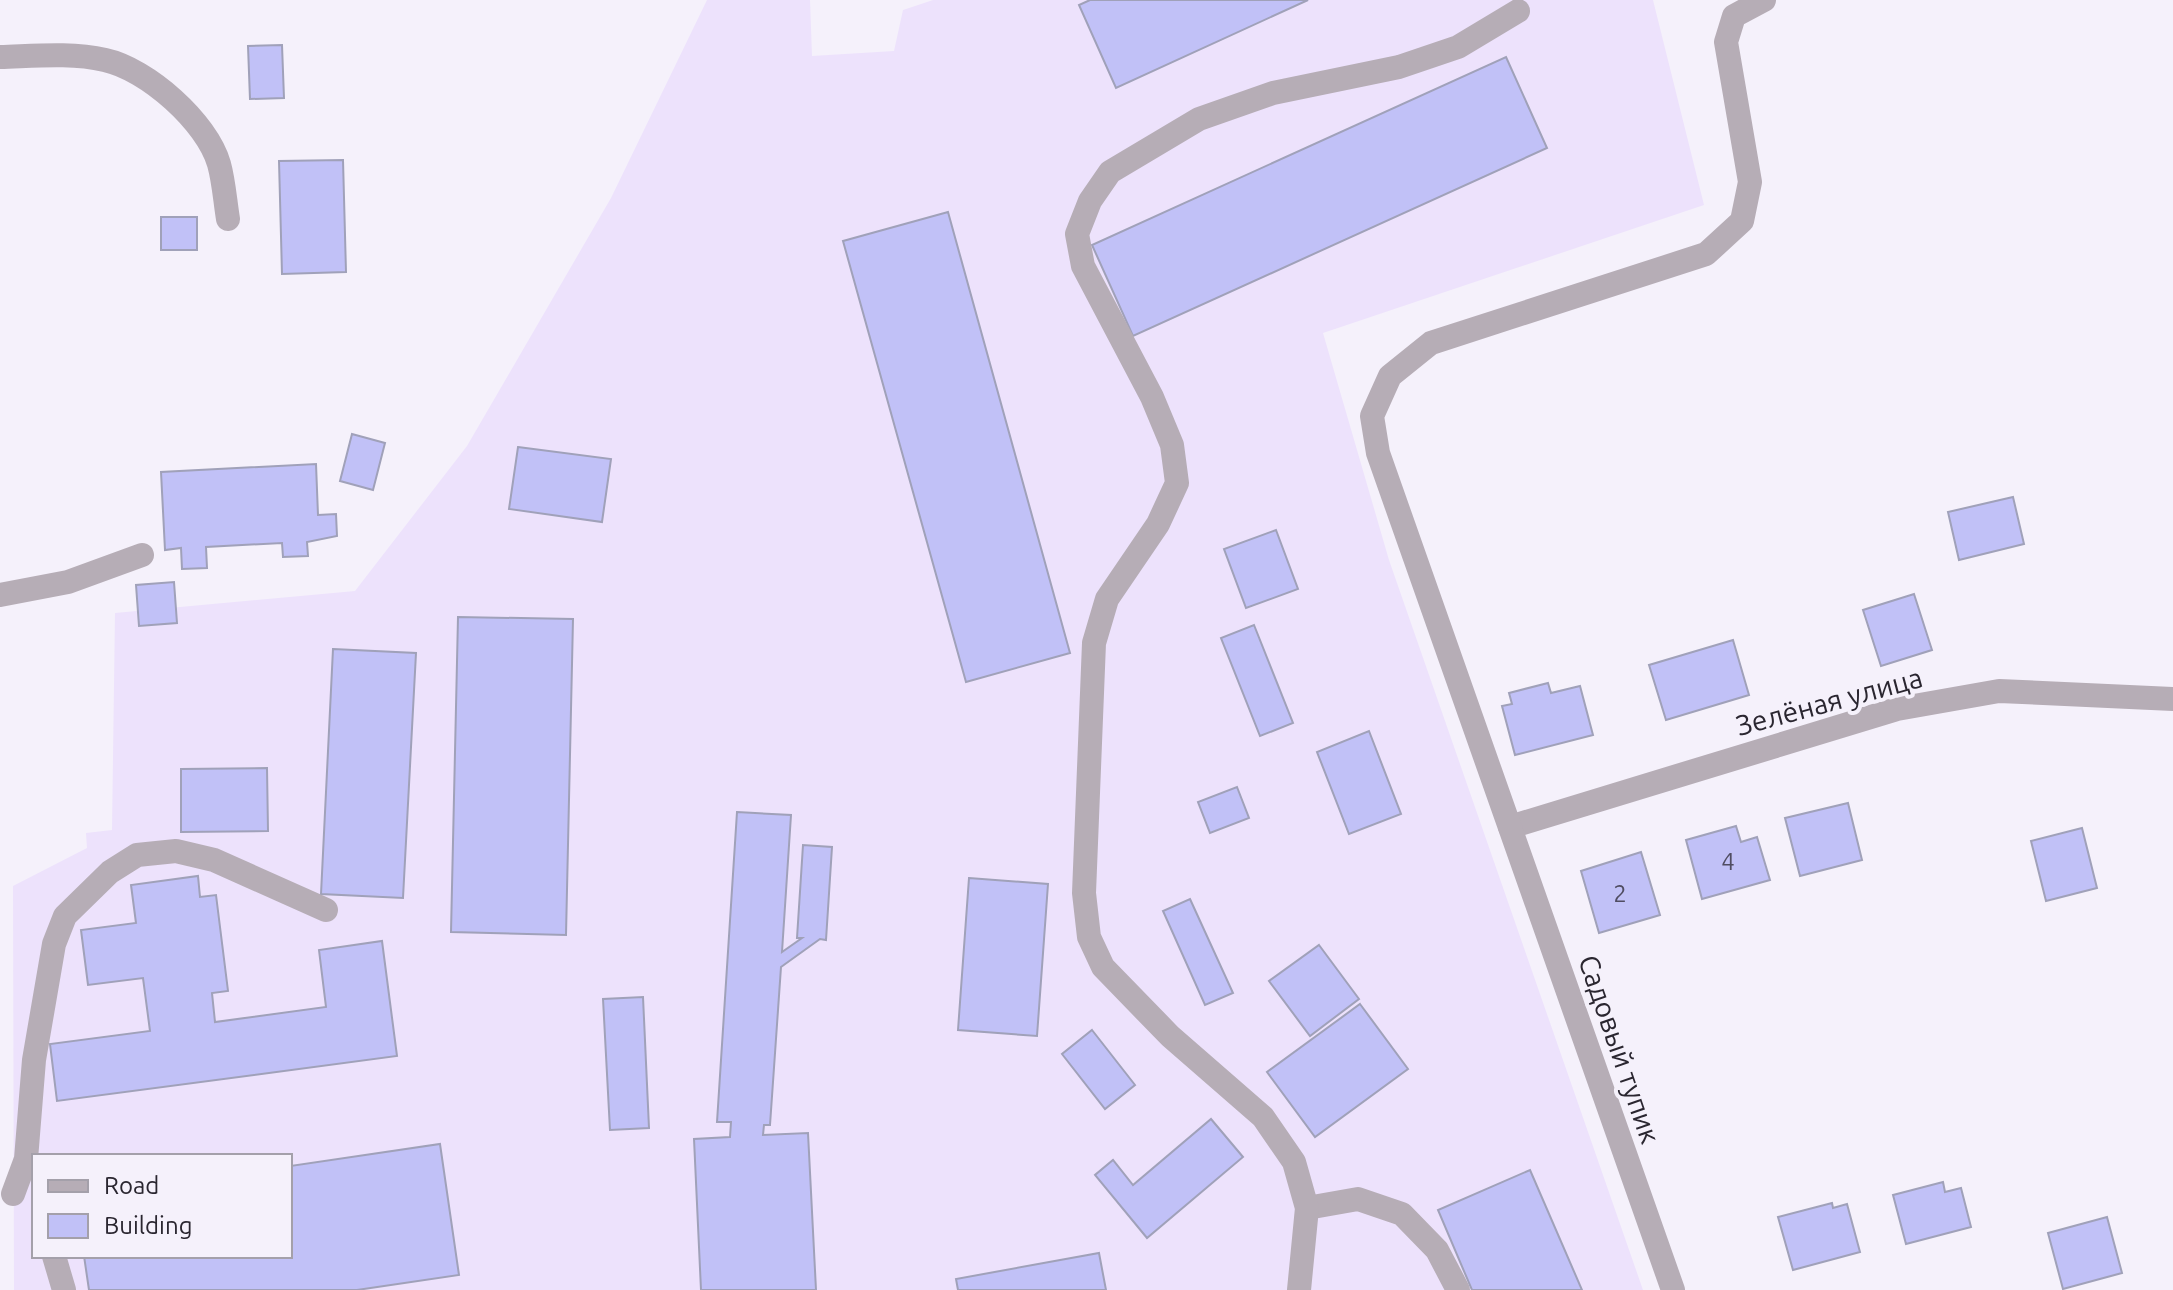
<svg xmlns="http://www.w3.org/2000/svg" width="2173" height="1290" font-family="Ubuntu,sans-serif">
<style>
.built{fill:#ede2fc;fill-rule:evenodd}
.building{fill:#c1c1f7;stroke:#a0a1b9;stroke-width:2}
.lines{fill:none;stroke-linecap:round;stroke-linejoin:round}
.minor{stroke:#b6adb6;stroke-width:24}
.labels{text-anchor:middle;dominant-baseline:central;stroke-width:8;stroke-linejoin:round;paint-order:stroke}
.number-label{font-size:24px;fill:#504d62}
.street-label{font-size:28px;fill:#2a2630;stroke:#f5f1fb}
</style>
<rect width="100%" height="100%" fill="#f5f1fb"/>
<path class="built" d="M707,0h103l2,56 82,-5 9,-41 30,-10h720l51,205 -381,128 66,227 254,730h-1629l-1,-404 74,-38 -1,-15 26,-3 3,-217 240,-22 112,-145 144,-248zM34,1156h256v100h-256z"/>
<g class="building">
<path d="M1090,0h218l-192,88 -37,-83z"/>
<path d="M282,45l2,53 -34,1 -2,-53z"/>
<path d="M1506,57l41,91 -414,188 -41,-91z"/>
<path d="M343,160l3,112 -64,2 -3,-113z"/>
<path d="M948,212l122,441 -104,29 -123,-441z"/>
<rect x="161" y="217" width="36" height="33"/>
<path d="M352,434l33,9 -12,47 -33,-9z"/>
<path d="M518,447l93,12 -9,63 -93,-13z"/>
<path d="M316,464l2,51 18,-1 1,22 -30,6 1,14 -25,1 -1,-14 -76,4 1,21 -25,1 -1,-21 -16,2 -4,-78z"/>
<path d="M2013,497l11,47 -65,16 -11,-48z"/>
<path d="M1276,530l22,59 -52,19 -22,-59z"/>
<path d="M174,582l3,41 -38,3 -3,-41z"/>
<path d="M1914,594l18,56 -51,16 -18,-56z"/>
<path d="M458,617l115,2 -7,316 -115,-3z"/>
<path d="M1254,625l39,98 -33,13 -39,-98z"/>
<path d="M1733,640l16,55 -83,25 -17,-55z"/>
<path d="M333,649l83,4 -13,245 -82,-4z"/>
<path d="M1548,683l3,10 29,-7 13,49 -78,20 -13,-49 10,-2 -3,-11z"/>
<path d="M1369,731l32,83 -52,20 -32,-82z"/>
<path d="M267,768l1,63 -87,1v-63z"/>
<path d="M1237,787l12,31 -39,15 -12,-31z"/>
<path d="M1848,803l14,57 -62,16 -15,-58z"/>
<path d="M737,812l54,3 -9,137 20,-14h-5l6,-93 29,2 -6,93 -6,-1 -39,28 -11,158h-6l-1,10 45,-2 8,157h-115l-7,-151 36,-2 1,-15h-14z"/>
<path d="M1736,826l5,16 16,-5 13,43 -68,19 -16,-59z"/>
<path d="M2082,828l15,60 -51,13 -15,-60z"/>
<path d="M1641,852l19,63 -61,18 -18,-62z"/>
<path d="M198,876l2,21 16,-2 12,96 -16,2 3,29 111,-15 -7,-57 63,-9 15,115 -340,45 -7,-57 100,-13 -7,-53 -55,7 -7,-55 55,-7 -5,-38z"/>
<path d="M969,878l79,6 -11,152 -79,-6z"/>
<path d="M1190,899l43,94 -28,12 -42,-94z"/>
<path d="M1319,945l40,54 -49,37 -41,-55z"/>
<path d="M643,997l6,131 -39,2 -7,-131z"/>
<path d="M1360,1004l48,65 -93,68 -48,-65z"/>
<path d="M1092,1030l43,55 -30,24 -43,-55z"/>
<path d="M1211,1119l32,38 -96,81 -52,-63 18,-15 20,25z"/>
<path d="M440,1144l19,131 -102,15h-268l-5,-34h206v-90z"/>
<path d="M1530,1170l52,120h-110l-34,-80z"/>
<path d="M1943,1182l2,10 16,-4 10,39 -65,17 -13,-49z"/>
<path d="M1832,1203l1,5 14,-4 13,48 -67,18 -15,-53z"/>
<path d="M2107,1217l15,56 -59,16 -15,-56z"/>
<path d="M1099,1253l7,37h-148l-2,-11z"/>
</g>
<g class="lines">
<g class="minor">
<path d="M0,57c34,-1 71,-5 105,3 42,9 102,62 114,104 5,18 6,37 9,55"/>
<path d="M0,595l68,-13 74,-27"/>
<path d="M1510,827l387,-118 102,-18 174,8"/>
<path d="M13,1194l13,-35 8,-99 20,-116 11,-28 45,-44 27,-17 39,-4 38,9 112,50"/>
<path d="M1307,1208l51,-9 44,15 35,36 21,40"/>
<path d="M54,1256l10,34"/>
<path d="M1299,1290l8,-82 -13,-46 -31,-45 -93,-81 -67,-69 -14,-30 -5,-44 10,-250 13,-44 51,-75 19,-41 -5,-38 -20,-48 -69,-131 -6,-32 13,-33 20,-29 89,-53 74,-26 126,-26 59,-20 60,-36"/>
<path d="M1673,1290l-295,-837 -6,-37 18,-40 41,-33 275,-89 36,-33 8,-39 -24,-140 8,-26 30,-16"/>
</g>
</g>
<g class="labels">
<g class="number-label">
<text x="1728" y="861">4</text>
<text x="1620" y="893">2</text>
</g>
<g class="street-label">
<text transform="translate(1829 701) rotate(-15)">Зелёная улица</text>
<text transform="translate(1620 1049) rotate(71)">Садовый тупик</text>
</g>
</g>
<rect x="32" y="1154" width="260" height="104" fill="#f5f1fb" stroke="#a4a0aa" stroke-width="2"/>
<rect x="48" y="1180" width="40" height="12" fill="#b6adb6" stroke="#a4a0aa" stroke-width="2"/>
<text x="104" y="1194" font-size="24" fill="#2a2630">Road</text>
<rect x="48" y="1214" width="40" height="24" fill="#c1c1f7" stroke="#a4a0aa" stroke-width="2"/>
<text x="104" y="1234" font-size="24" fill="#2a2630">Building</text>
</svg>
